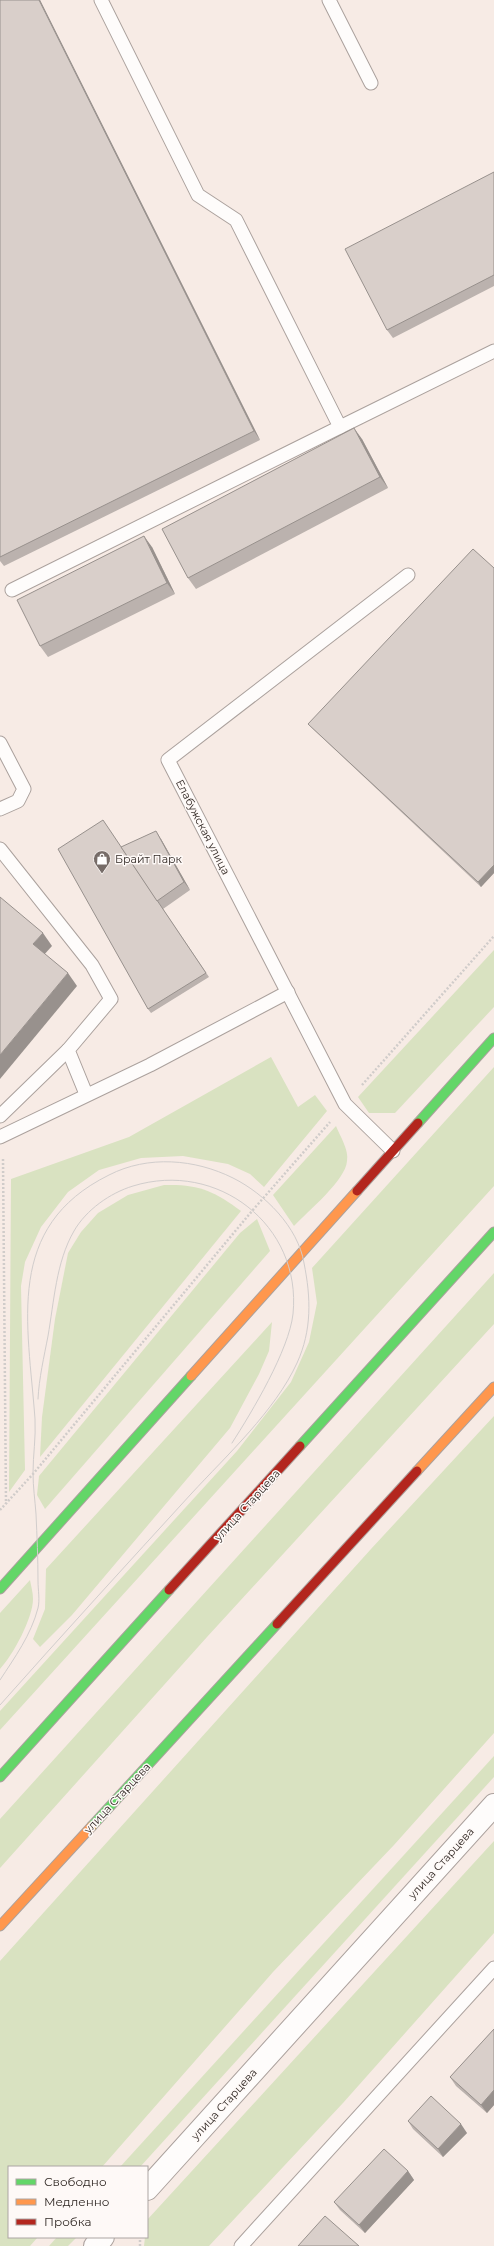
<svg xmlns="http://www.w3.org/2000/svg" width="494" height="2246" font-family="Montserrat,sans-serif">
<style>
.green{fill:#d9e2c1}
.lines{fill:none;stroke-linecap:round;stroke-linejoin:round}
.lane-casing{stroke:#aba19d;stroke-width:15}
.street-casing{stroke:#aba19d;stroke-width:24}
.fast-casing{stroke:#aba19d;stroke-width:11}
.slow-casing{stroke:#aba19d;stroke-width:11}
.jam-casing{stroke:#aba19d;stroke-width:11}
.path{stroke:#d0ccca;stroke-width:2.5;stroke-dasharray:2 2;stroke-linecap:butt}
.lane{stroke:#fefcfb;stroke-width:13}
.street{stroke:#fefcfb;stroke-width:22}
.fast{stroke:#63d668;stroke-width:9}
.slow{stroke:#ff974d;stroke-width:9}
.jam{stroke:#b3261e;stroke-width:9}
.tram{stroke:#d1cdcc;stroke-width:1}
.wall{fill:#bbb2ae}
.shaded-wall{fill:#98918d}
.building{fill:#d9cfca;stroke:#98918d}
.labels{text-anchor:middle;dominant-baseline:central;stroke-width:3;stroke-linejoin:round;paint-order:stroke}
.street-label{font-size:11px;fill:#302824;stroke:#fef9f7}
.poi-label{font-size:11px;fill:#302824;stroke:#fef9f7;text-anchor:start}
</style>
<rect width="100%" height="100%" fill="#f7ebe5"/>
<g class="green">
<path d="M494,950v57l-99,106h-26l-11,-16z"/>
<path d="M271,1057l27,50 17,-12 12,16 -63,76 -14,-13 -22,-10 -45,-8 -42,2 -42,12 -31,22 -27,35 -16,35 -4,24 4,184 -16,22 2,-313 118,-42z"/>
<path d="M494,1067v119l-494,544v-19l237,-260 54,-69 18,-40 8,-39 -5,-35z"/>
<path d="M336,1126c4,10 13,24 11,35 -1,19 -40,51 -53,65l-21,-31z"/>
<path d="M164,1185c35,-1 50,6 77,26l-201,246 2,-40 13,-98 13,-66 13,-21 17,-19 30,-18z"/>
<path d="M257,1219l13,32 -225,258 -8,-14 2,-19 201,-243z"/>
<path d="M494,1273v51l-287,313 -207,231v-49z"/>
<path d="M272,1322l-3,29 -10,23 -29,54 -158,187 -32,32 -7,-8 12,-30 1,-40z"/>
<path d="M494,1416v317l-100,112 -121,127 -171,195h-93v70h29l-8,9h-30v-285l371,-412z"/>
<path d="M30,1580c1,6 3,12 3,19 0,19 -20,56 -33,70v-56z"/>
<path d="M494,1756v21l-354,390h-20z"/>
<path d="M494,1841v92l-151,170 -134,143h-65l1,-9h2v-17z"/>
<path d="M57,2237h20l-9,9h-19z"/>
</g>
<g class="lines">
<g class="lane-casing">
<g id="lane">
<path d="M329,0l42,83"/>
<path d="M340,427l154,-76"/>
<path d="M12,590l328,-163 -104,-207 -38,-25 -97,-195"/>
<path d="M0,743l24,46 -6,12 -18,8"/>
<path d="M0,849l92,116 19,34 -43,51 18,44"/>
<path d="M0,1116l68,-66"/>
<path d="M0,1137l150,-72 138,-73"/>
<path d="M393,1151l-48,-47 -177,-344 240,-185"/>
<path d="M241,2246l253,-278"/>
</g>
</g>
<g class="street-casing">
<g id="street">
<path d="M147,2189l347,-384"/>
<path d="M95,2246l8,-9"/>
</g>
</g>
<g class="fast-casing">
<g id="fast">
<path d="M418,1123l76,-85"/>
<path d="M300,1446l194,-214"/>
<path d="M0,1589l191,-213"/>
<path d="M0,1777l169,-187"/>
<path d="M92,1826l185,-202"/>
</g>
</g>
<g class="slow-casing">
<g id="slow">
<path d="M191,1376l166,-185"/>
<path d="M417,1471l77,-84"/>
<path d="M0,1926l92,-100"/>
</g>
</g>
<g class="jam-casing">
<g id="jam">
<path d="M357,1191l61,-68"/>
<path d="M169,1590l131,-144"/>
<path d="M277,1624l140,-153"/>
</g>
</g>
<g class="path">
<path d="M362,1085l132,-149"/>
<path d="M3,1159l3,345"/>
<path d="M0,1510l33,-36 219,-263 78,-89"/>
<path d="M140,2246v-9"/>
</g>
<use href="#lane" class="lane"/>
<use href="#street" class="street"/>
<use href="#fast" class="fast"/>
<use href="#slow" class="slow"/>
<use href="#jam" class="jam"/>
<g class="tram">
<path d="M38,1399c1,-21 6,-42 10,-63 6,-34 8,-74 26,-105 12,-21 36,-38 59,-45 84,-26 169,39 160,128 -4,36 -41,98 -61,129"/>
<path d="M0,1680c15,-23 31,-45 38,-72 2,-8 0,-18 0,-27 0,-22 -1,-45 -2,-67 -1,-14 -3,-27 -3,-41 0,-18 3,-35 2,-54 -7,-96 -31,-192 74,-244 39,-20 86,-16 124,3 32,16 65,49 71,85 7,35 8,67 -7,100 -22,48 -70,92 -106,131 -64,70 -128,140 -191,211"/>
</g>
</g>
<g class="wall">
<path d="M0,0h40l220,440 -256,126 -4,-5z"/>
<path d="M494,172v114l-101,52 -6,-8z"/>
<path d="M362,439l26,49 -192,101 -8,-11z"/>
<path d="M152,547l23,47 -127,63 -8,-11z"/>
<path d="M494,568v305l-13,14 -169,-159 -4,-4z"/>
<path d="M161,839l29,51 -27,19 46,68 -58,36 -3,-4 -26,-162z"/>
<path d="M494,2029v76l-7,8 -31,-27 -6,-9z"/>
<path d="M408,2121l59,12 -24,24 -30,-28z"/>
<path d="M408,2171l6,9 -49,53 -25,-23 -6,-8z"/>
</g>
<g class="shaded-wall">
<path d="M39,0h1l220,440 -6,-9z"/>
<path d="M354,428l8,11 26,49 -8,-11z"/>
<path d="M144,536l8,11 23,47 -8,-11z"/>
<path d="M156,831l5,8 29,51 -6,-8z"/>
<path d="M494,865v8l-13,14 -3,-5z"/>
<path d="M43,933l9,13 -10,11 -9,-13z"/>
<path d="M68,973l9,13 -77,93v-24z"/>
<path d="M494,2090v15l-7,8 -6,-8z"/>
<path d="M461,2124l6,9 -24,24 -5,-8z"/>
<path d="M408,2171l6,9 -49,53 -6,-8z"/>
</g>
<g class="building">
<path d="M0,0h39l215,431 -254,126z"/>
<path d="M494,172v103l-107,55 -42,-81z"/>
<path d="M354,428l26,49 -192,101 -26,-49z"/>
<path d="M144,536l23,47 -127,63 -23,-46z"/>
<path d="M473,549l21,19v297l-16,17 -170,-158z"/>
<path d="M103,820l103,153 -58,36 -90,-160z"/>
<path d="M156,831l28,51 -27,19 -36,-54z"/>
<path d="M0,897l43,36 -10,11 35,29 -68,82z"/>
<path d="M494,2029v61l-13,15 -31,-28z"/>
<path d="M431,2096l30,28 -23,25 -30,-28z"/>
<path d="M384,2149l24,22 -49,54 -25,-23z"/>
<path d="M325,2216l34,30h-61z"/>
</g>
<defs>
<g id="shop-pin" transform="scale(0.9)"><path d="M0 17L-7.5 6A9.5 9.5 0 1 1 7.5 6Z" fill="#766c68" stroke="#fef9f7"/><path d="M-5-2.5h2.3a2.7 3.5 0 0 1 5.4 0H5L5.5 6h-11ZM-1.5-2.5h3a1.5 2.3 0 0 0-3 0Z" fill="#fff"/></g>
</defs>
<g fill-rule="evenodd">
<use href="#shop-pin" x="102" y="859"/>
</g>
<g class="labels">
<g class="street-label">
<text transform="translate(203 827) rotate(63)">Елабужская улица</text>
<text transform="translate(247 1505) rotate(-48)">улица Старцева</text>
<text transform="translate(117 1798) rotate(-47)">улица Старцева</text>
<text transform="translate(441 1863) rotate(-48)">улица Старцева</text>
<text transform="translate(224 2104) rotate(-48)">улица Старцева</text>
</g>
<g class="poi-label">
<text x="115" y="859">Брайт Парк</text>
</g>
</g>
<rect x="8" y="2166" width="140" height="72" fill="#fef9f7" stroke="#aca5a3"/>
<rect x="16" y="2179" width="20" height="6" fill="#63d668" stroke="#aca5a3"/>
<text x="44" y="2186" font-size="12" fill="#302824">Свободно</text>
<rect x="16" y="2199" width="20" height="6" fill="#ff974d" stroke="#aca5a3"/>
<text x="44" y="2206" font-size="12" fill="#302824">Медленно</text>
<rect x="16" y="2219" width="20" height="6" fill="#b3261e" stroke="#aca5a3"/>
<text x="44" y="2226" font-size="12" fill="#302824">Пробка</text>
</svg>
